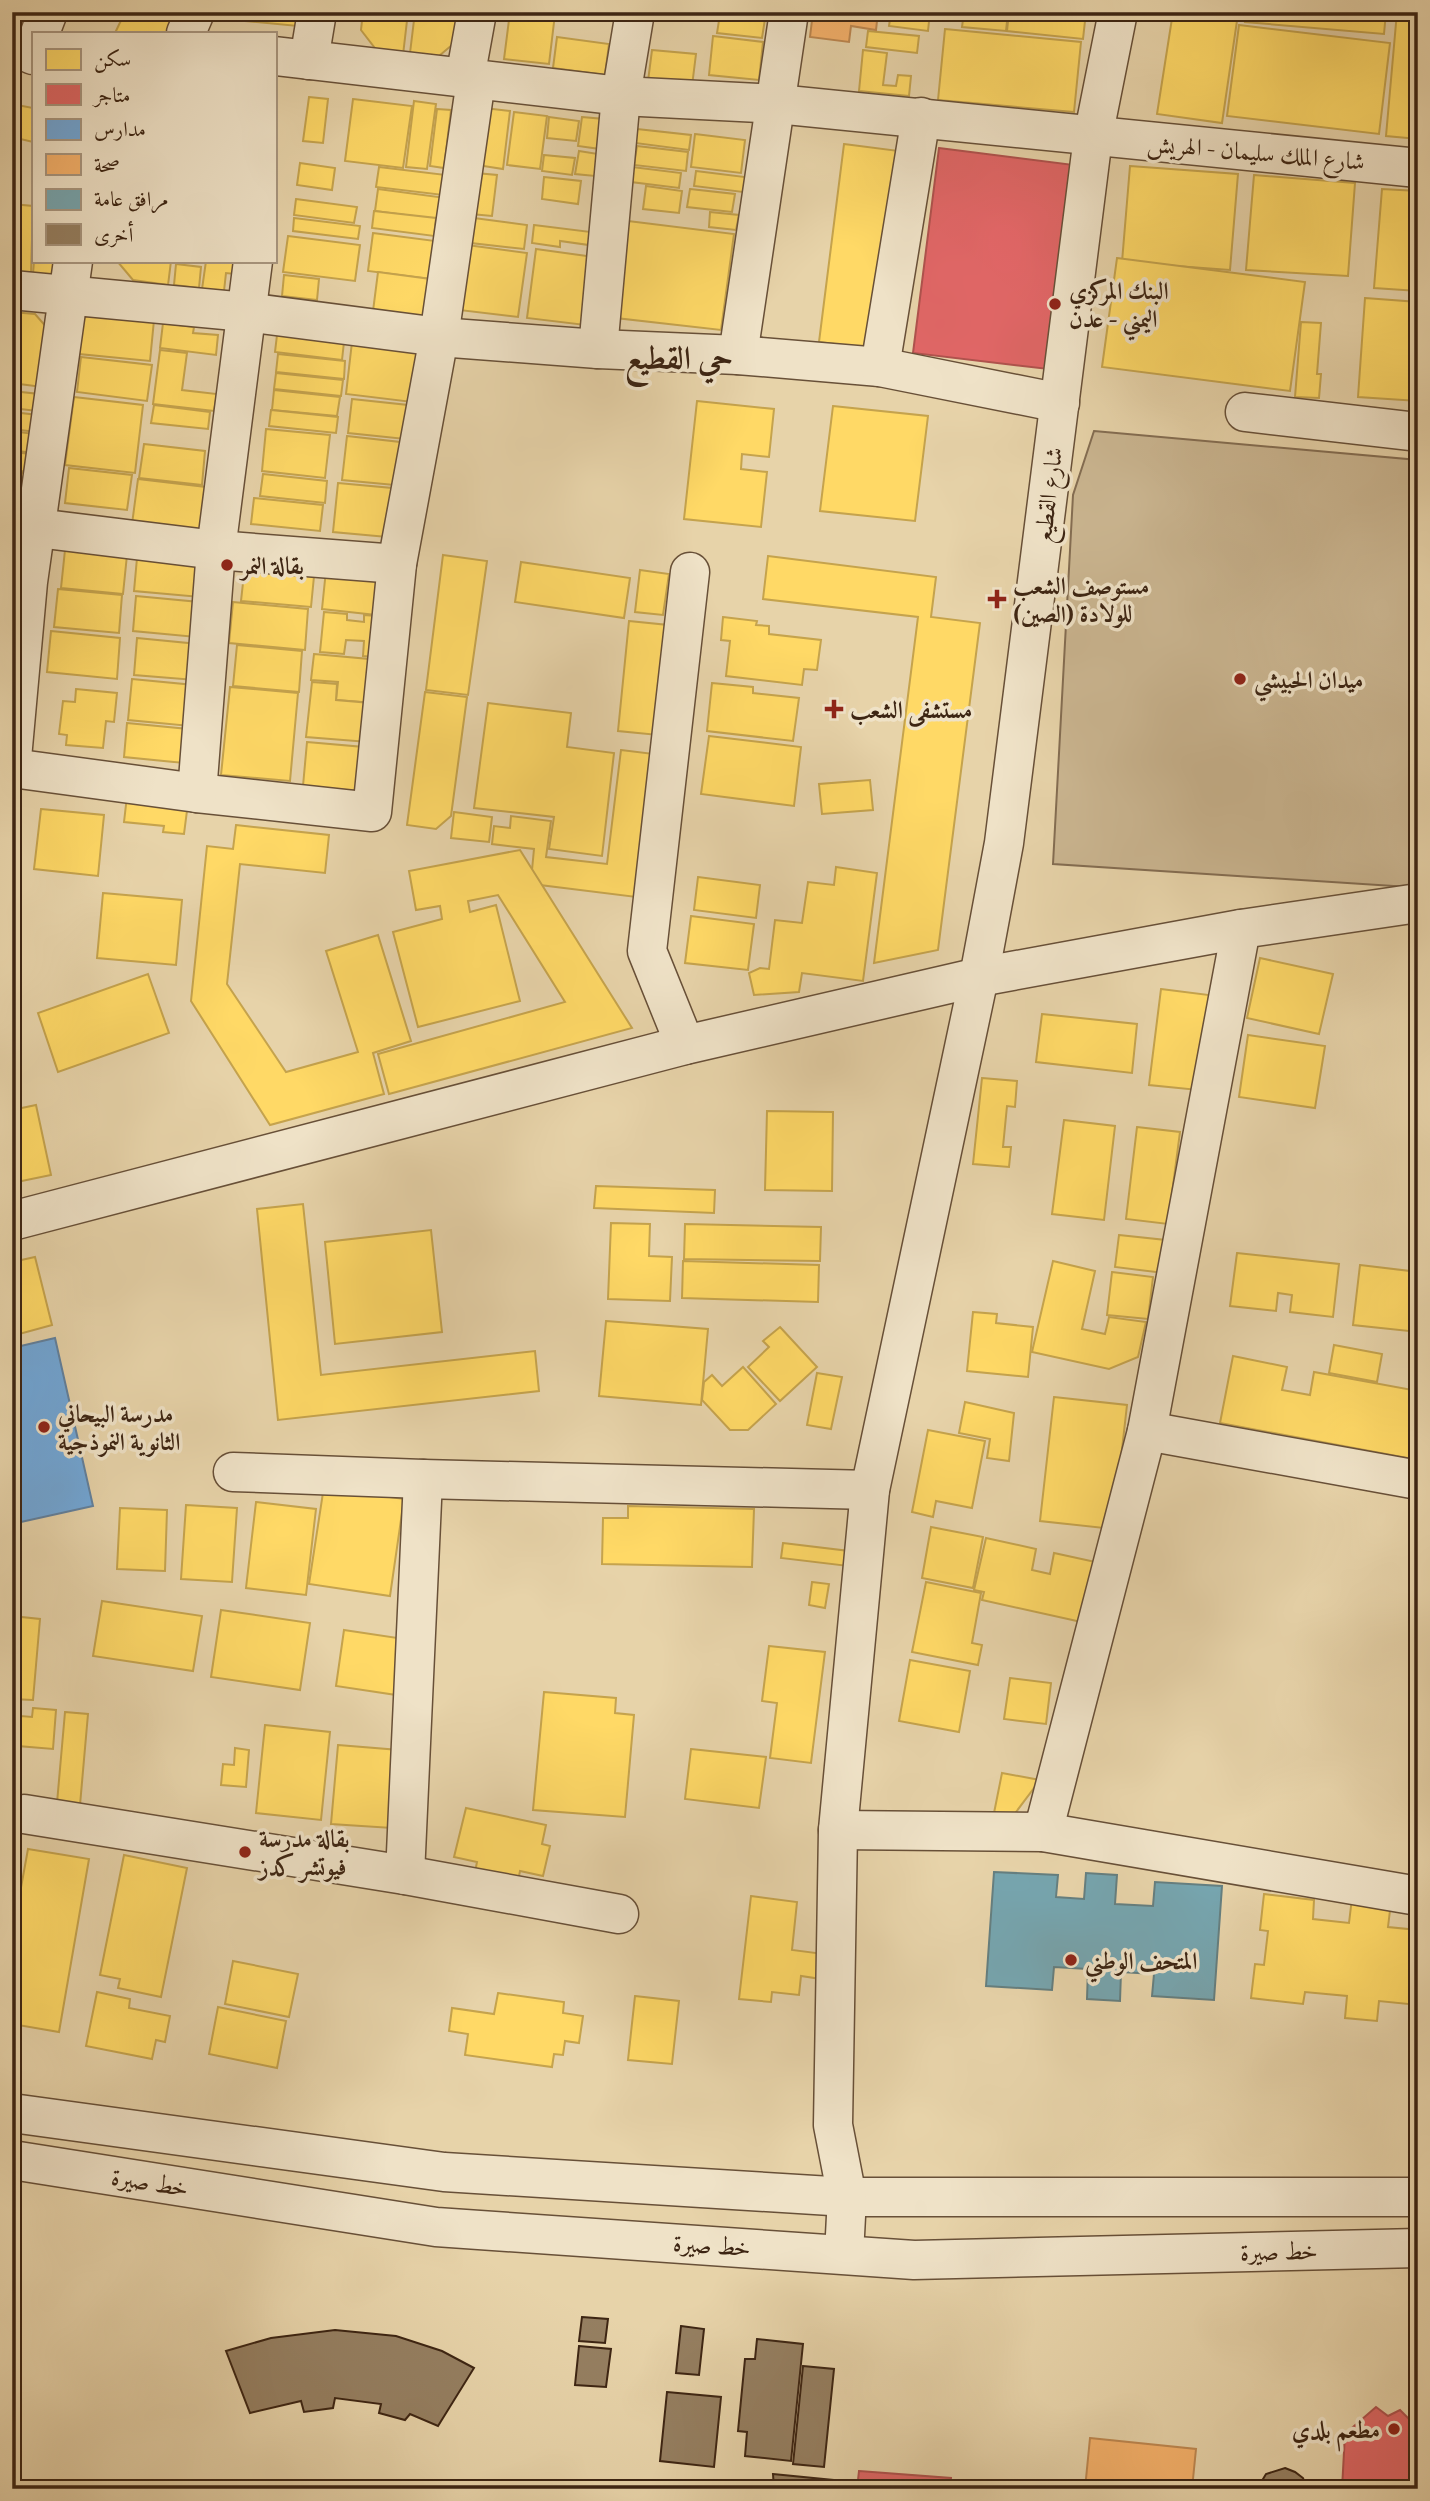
<svg xmlns="http://www.w3.org/2000/svg" width="1430" height="2501" font-family="'Gentium Book Plus',Amiri,serif">
<style>
.green{fill:#cab590;stroke:#846d52;stroke-width:2}
.homes{fill:#ffd966;stroke:#c5a34d;stroke-width:2}
.shops{fill:#e06666;stroke:#af524d;stroke-width:2}
.schools{fill:#6fa8dc;stroke:#6081a0;stroke-width:2}
.health{fill:#f6b26b;stroke:#be8851;stroke-width:2}
.public{fill:#76a5af;stroke:#657f80;stroke-width:2}
.building{fill:#957f61;stroke:#3d2513;stroke-width:2}
.lines{fill:none;stroke-linecap:round;stroke-linejoin:round}
.minor-casing{stroke:#685038;stroke-width:41}
.minor{stroke:#efe2c7;stroke-width:38}
.poi-dot{fill:#8f2418;stroke:#efe2c7;stroke-width:2.5}
.labels{text-anchor:middle;dominant-baseline:central;stroke-width:7;stroke-linejoin:round;paint-order:stroke}
.street-label{font-size:24px;fill:#3d2513;stroke:#efe2c7}
.poi-label{font-size:24px;font-weight:bold;fill:#3d2513;stroke:#efe2c7;text-anchor:start}
.district-label{font-size:32px;font-weight:bold;fill:#3d2513;stroke:#efe2c7}
</style>
<rect width="100%" height="100%" fill="#e7d3a9"/>
<filter id="stains"><feTurbulence type="fractalNoise" baseFrequency=".00286" numOctaves="4"/><feColorMatrix values="0 0 0 0 .2 0 0 0 0 .09 0 0 0 0 .02 0 0 0 .5 -.17"/></filter>
<radialGradient id="worn" r=".72"><stop offset=".6" stop-color="#630" stop-opacity="0"/><stop offset="1" stop-color="#630" stop-opacity=".3"/></radialGradient>
<path class="green" d="M1094,431l324,29v425l-9,2 -356,-23 20,-369z"/>
<g class="homes">
<path d="M125,12h61l-2,21h-69z"/>
<path d="M247,12h63l-2,15 -62,-6z"/>
<path d="M363,12h45l-5,43 -25,-3 -17,-22z"/>
<path d="M415,12h48l-4,27 -20,17 -29,-3z"/>
<path d="M510,12l45,2 -6,50 -45,-5z"/>
<path d="M891,12h39l-2,19 -39,-5z"/>
<path d="M964,12h44l-2,19 -44,-4z"/>
<path d="M1009,12h77l-3,27 -76,-8z"/>
<path d="M1173,12l65,2 -16,109 -65,-9z"/>
<path d="M1247,12h139l-2,22 -139,-12z"/>
<path d="M1397,12h21v127l-32,-3z"/>
<path d="M720,14l45,5 -3,19 -45,-5z"/>
<path d="M1239,25l151,18 -11,91 -152,-18z"/>
<path d="M945,29l136,13 -7,70 -136,-12z"/>
<path d="M868,31l51,5 -2,17 -51,-6z"/>
<path d="M713,36l50,6 -4,38 -50,-5z"/>
<path d="M557,37l52,7 -4,31 -52,-7z"/>
<path d="M652,50l44,4 -4,32 -44,-5z"/>
<path d="M863,50l24,3 -4,32 13,1 2,-11 13,1 -2,20 -50,-5z"/>
<path d="M309,97l19,2 -5,44 -20,-2z"/>
<path d="M353,99l59,7 -9,62 -58,-7z"/>
<path d="M414,101l22,3 -9,65 -21,-2z"/>
<path d="M12,104l21,4v34l-21,-5z"/>
<path d="M484,108l26,3 -7,58 -26,-4z"/>
<path d="M437,109l14,1 -7,58 -14,-2z"/>
<path d="M514,112l33,4 -7,53 -33,-4z"/>
<path d="M549,117l30,4 -3,20 -29,-3z"/>
<path d="M582,117l22,2 -4,30 -22,-3z"/>
<path d="M637,129l54,6 -2,15 -54,-7z"/>
<path d="M695,134l50,6 -4,33 -50,-6z"/>
<path d="M844,144l55,7 -25,198 -55,-7z"/>
<path d="M637,146l51,6 -2,19 -52,-6z"/>
<path d="M579,151l19,3 -3,22 -20,-2z"/>
<path d="M544,155l31,3 -3,17 -30,-4z"/>
<path d="M300,163l35,5 -3,22 -35,-5z"/>
<path d="M624,166l57,7 -2,15 -56,-7z"/>
<path d="M1130,166l108,8 -8,96 -108,-8z"/>
<path d="M379,167l67,8 -3,20 -67,-8z"/>
<path d="M696,171l57,7 -2,15 -57,-7z"/>
<path d="M476,173l21,2 -5,41 -21,-2z"/>
<path d="M1254,175l101,8 -7,93 -102,-6z"/>
<path d="M544,177l37,4 -3,23 -36,-5z"/>
<path d="M646,186l36,5 -3,22 -36,-4z"/>
<path d="M378,189l68,9 -3,22 -68,-9z"/>
<path d="M690,189l45,5 -3,18 -45,-5z"/>
<path d="M1382,189l36,2v47l-5,-1v8l5,1v45l-44,-3z"/>
<path d="M296,199l61,8 -3,16 -60,-8z"/>
<path d="M12,204l21,2 -2,68 -19,-2z"/>
<path d="M374,211l62,7 -2,18 -62,-8z"/>
<path d="M710,212l29,3 -3,15 -27,-3z"/>
<path d="M294,218l66,8 -2,13 -65,-8z"/>
<path d="M474,218l53,7 -3,24 -53,-6z"/>
<path d="M628,221l106,13 -13,96 -105,-12z"/>
<path d="M534,225l57,7 -2,13 -29,-4v6l-28,-4z"/>
<path d="M373,233l70,9 -5,38 -70,-9z"/>
<path d="M288,236l72,9 -5,36 -72,-9z"/>
<path d="M467,245l60,8 -9,64 -59,-7z"/>
<path d="M536,249l58,8 -9,68 -58,-7z"/>
<path d="M1117,258l188,24 -15,109 -188,-24z"/>
<path d="M34,261h42l-1,16 -42,-3z"/>
<path d="M117,261h54l-3,24 -35,-5z"/>
<path d="M206,261l31,2 -2,11 -9,-1 -2,18 -22,-2z"/>
<path d="M176,264l25,3 -2,21 -25,-3z"/>
<path d="M378,272l60,8 3,39 -68,-8z"/>
<path d="M284,275l35,4 -2,21 -35,-4z"/>
<path d="M1365,298l53,4v40h-7v13h7v46l-60,-4z"/>
<path d="M12,312l23,2 14,16 -7,57 -30,-4z"/>
<path d="M94,313l60,7 -4,41 -71,-7 4,-36z"/>
<path d="M1301,322l20,1 -4,51h4l-2,24 -24,-1z"/>
<path d="M163,323l31,4 -1,6 25,2 -2,20 -56,-7z"/>
<path d="M277,335l67,7 -2,18 -67,-8z"/>
<path d="M352,342l67,8 -7,52 -66,-8z"/>
<path d="M160,350l27,3 -5,37 35,4 -3,17 -61,-7z"/>
<path d="M278,354l67,7 -1,18 -68,-7z"/>
<path d="M81,357l71,8 -5,36 -70,-9z"/>
<path d="M276,373l67,7 -2,16 -67,-7z"/>
<path d="M274,390l66,7 -3,19 -65,-6z"/>
<path d="M12,391l27,3 -2,17 -25,-3z"/>
<path d="M74,397l69,8 -8,68 -70,-8z"/>
<path d="M352,399l56,6 -3,34 -57,-6z"/>
<path d="M697,401l77,8 -5,48 -27,-3 -1,15 26,3 -6,55 -77,-8z"/>
<path d="M154,405l56,7 -2,17 -57,-6z"/>
<path d="M833,406l95,10 -13,105 -95,-10z"/>
<path d="M271,410l67,7 -2,16 -67,-7z"/>
<path d="M12,412l26,3 -2,17 -24,-3z"/>
<path d="M266,429l64,6 -5,43 -63,-7z"/>
<path d="M12,431l22,3 -2,19 -20,-3z"/>
<path d="M347,436l62,7 -4,43 -63,-6z"/>
<path d="M144,444l61,7 -3,34 -63,-7z"/>
<path d="M12,452l20,2 -2,18 -18,-2z"/>
<path d="M69,468l63,7 -5,35 -62,-7z"/>
<path d="M12,472l14,1 -2,16 -12,-2z"/>
<path d="M263,474l64,7 -2,22 -65,-7z"/>
<path d="M138,479l68,8 -5,45 -69,-8z"/>
<path d="M338,483l65,6 -5,49 -65,-6z"/>
<path d="M12,490l19,2 -5,42 -14,10z"/>
<path d="M254,498l69,7 -3,26 -69,-7z"/>
<path d="M65,550l62,5 -4,39 -62,-6z"/>
<path d="M443,555l44,6 -19,134 -42,-5z"/>
<path d="M768,556l168,21 -5,40 49,6 -42,327 -64,13 44,-346 -155,-18z"/>
<path d="M137,558l66,6 -3,33 -66,-6z"/>
<path d="M260,561l55,5 -4,41 -70,-6 3,-27z"/>
<path d="M521,562l109,16 -6,40 -109,-16z"/>
<path d="M326,570l62,6 -3,40 -63,-7z"/>
<path d="M640,570l29,4 -6,41 -28,-3z"/>
<path d="M58,589l64,6 -3,38 -65,-6z"/>
<path d="M136,596l63,6 -3,35 -63,-6z"/>
<path d="M233,602l75,7 -3,41 -76,-7z"/>
<path d="M324,612l23,2v6l17,2v-7l25,2 -4,41 -22,-2 1,-15 -18,-1 -2,14 -24,-2z"/>
<path d="M723,617l34,4 -1,4 13,1v8l52,6 -4,30 -13,-1 -2,16 -76,-9 4,-35 -9,-1z"/>
<path d="M629,621l39,4 -10,110 -40,-4z"/>
<path d="M51,631l69,7 -3,41 -70,-7z"/>
<path d="M137,638l61,6 -3,36 -61,-5z"/>
<path d="M237,645l65,6 -3,41 -66,-6z"/>
<path d="M314,654l66,6 -5,43 -39,-3 2,-18 -27,-2z"/>
<path d="M132,679l62,6 -4,41 -62,-6z"/>
<path d="M312,682l25,2 -1,16 35,3 -3,39 -62,-5z"/>
<path d="M712,683l41,4v6l46,5 -6,43 -86,-10z"/>
<path d="M230,687l68,6 -8,88 -69,-6z"/>
<path d="M76,689l41,4 -3,29 -8,-1 -3,27 -37,-3 1,-10 -8,-1 4,-33 12,1z"/>
<path d="M425,692l42,5 -16,119 -15,13 -29,-4z"/>
<path d="M488,703l83,10 -4,34 47,6 -12,103 -53,-7 5,-32 -80,-9z"/>
<path d="M127,723l61,6 -4,34 -60,-6z"/>
<path d="M709,736l92,11 -7,59 -93,-12z"/>
<path d="M307,742l68,6 -18,43 -54,-5z"/>
<path d="M621,750l33,4 -18,143 -96,-12 -8,-15 2,-21 -42,-5 2,-18 16,2 1,-12 40,5 -5,36 61,7z"/>
<path d="M870,780l3,30 -51,4 -3,-30z"/>
<path d="M127,796l61,7 -4,31 -21,-2 1,-6 -40,-4z"/>
<path d="M41,809l63,6 -6,61 -64,-7z"/>
<path d="M454,812l38,5 -3,25 -38,-4z"/>
<path d="M236,825l93,10 -4,38 -85,-9 -13,120 59,88 72,-20 -32,-101 52,-16 33,106 -38,12 11,41 -114,31 -79,-124 16,-155 26,3z"/>
<path d="M520,850l112,178 -243,66 -11,-40 187,-52 -67,-107 -30,6 2,11 26,-7 24,96 -102,26 -25,-95 49,-13 -2,-13 -24,4 -7,-39z"/>
<path d="M836,867l41,6 -14,108 -61,-8 -3,19 -45,3 -5,-22 11,-5 9,1 6,-49 27,3 6,-41 26,3z"/>
<path d="M698,877l62,8 -4,33 -62,-8z"/>
<path d="M103,893l79,7 -6,65 -79,-7z"/>
<path d="M691,916l63,8 -6,46 -63,-7z"/>
<path d="M1260,958l73,16 -14,60 -72,-16z"/>
<path d="M148,974l21,59 -111,39 -20,-59z"/>
<path d="M1161,989l48,6 -11,95 -49,-5z"/>
<path d="M1042,1014l95,10 -5,49 -96,-11z"/>
<path d="M1248,1035l77,11 -10,62 -76,-11z"/>
<path d="M982,1078l35,3 -2,26 -8,-1 -4,41h8l-2,20 -36,-3z"/>
<path d="M36,1105l15,70 -39,8v-73z"/>
<path d="M767,1111l66,1 -1,79 -67,-1z"/>
<path d="M1064,1120l51,6 -11,94 -52,-6z"/>
<path d="M1137,1127l43,5 -12,92 -42,-5z"/>
<path d="M596,1186l119,4 -1,23 -120,-5z"/>
<path d="M303,1204l18,171 214,-24 4,40 -261,29 -21,-211z"/>
<path d="M611,1223l39,1 -1,32 23,1 -2,44 -62,-2z"/>
<path d="M685,1224l136,3 -1,34 -136,-2z"/>
<path d="M431,1230l11,102 -107,12 -10,-102z"/>
<path d="M1119,1235l56,6 -3,33 -57,-7z"/>
<path d="M1237,1253l102,11 -6,53 -43,-5 2,-17 -14,-2 -2,18 -46,-5z"/>
<path d="M35,1257l17,68 -40,11v-74z"/>
<path d="M683,1261l136,4 -1,37 -136,-4z"/>
<path d="M1053,1261l42,10 -13,58 23,5 4,-17 37,5 -8,35 -29,12 -77,-17z"/>
<path d="M1360,1265l58,7v60l-65,-7z"/>
<path d="M1112,1272l41,5 -5,42 -41,-4z"/>
<path d="M973,1312l24,2 -1,9 37,4 -5,50 -61,-6z"/>
<path d="M606,1321l102,8 -7,76 -102,-9z"/>
<path d="M780,1327l37,40 -37,34 -32,-34 21,-20 -6,-6z"/>
<path d="M1334,1345l48,9 -5,28 -48,-9z"/>
<path d="M1233,1356l54,11 -5,23 28,5 4,-23 104,19v69l-198,-37z"/>
<path d="M743,1367l33,37 -28,26h-18l-28,-30 2,-18 8,-7 10,11z"/>
<path d="M817,1373l25,4 -11,52 -24,-4z"/>
<path d="M1054,1397l73,8 -14,124 -73,-8z"/>
<path d="M965,1402l49,11 -5,48 -22,-3 3,-19 -31,-6z"/>
<path d="M928,1430l57,11 -13,67 -36,-7 -3,16 -21,-5z"/>
<path d="M326,1473l57,23 21,3 -14,97 -81,-12z"/>
<path d="M256,1502l60,7 -10,86 -60,-7z"/>
<path d="M186,1505l51,3 -5,74 -51,-3z"/>
<path d="M628,1506l126,3 -2,58 -150,-3 1,-46h25z"/>
<path d="M120,1508l47,2 -2,61 -48,-2z"/>
<path d="M931,1527l52,10 -10,51 -51,-10z"/>
<path d="M986,1538l50,11 -4,21 18,4 4,-21 46,10 -14,60 -104,-23 2,-8 -10,-2z"/>
<path d="M783,1543l66,8 -1,15 -67,-8z"/>
<path d="M812,1582l17,2 -4,24 -16,-3z"/>
<path d="M926,1582l55,11 -9,50 10,2 -4,20 -66,-13z"/>
<path d="M102,1601l100,15 -9,55 -100,-15z"/>
<path d="M221,1610l89,13 -10,67 -89,-13z"/>
<path d="M12,1616l28,3 -7,81 -21,-1z"/>
<path d="M344,1630l67,10 -8,56 -67,-10z"/>
<path d="M769,1646l56,6 -14,111 -41,-5 7,-55 -15,-2z"/>
<path d="M910,1660l60,11 -11,61 -60,-11z"/>
<path d="M1010,1678l41,5 -5,41 -42,-5z"/>
<path d="M544,1692l72,6 -1,15 19,2 -9,102 -92,-7z"/>
<path d="M33,1708l23,2 -3,39 -35,-3 3,-30 11,1z"/>
<path d="M65,1712l23,2 -8,91 -23,-2z"/>
<path d="M265,1725l65,7 -9,88 -65,-7z"/>
<path d="M338,1745l61,5 -7,78 -61,-4z"/>
<path d="M235,1748l14,2 -3,37 -25,-2 2,-21 11,1z"/>
<path d="M691,1749l75,8 -7,51 -74,-9z"/>
<path d="M1002,1773l38,7 -27,36 -19,-3z"/>
<path d="M466,1808l80,17 -4,19 8,2 -7,30 -23,-5 -2,10 -43,-9 2,-10 -23,-5z"/>
<path d="M28,1849l61,10 -30,173 -47,-8v-87z"/>
<path d="M124,1855l63,13 -26,129 -43,-9 2,-9 -20,-4z"/>
<path d="M1264,1894l50,6 -1,19 36,4 3,-25 39,4 -3,25 30,3v75l-39,-4 -2,20 -32,-3 2,-22 -42,-4 -2,12 -52,-6 4,-34 9,1 4,-34 -8,-1z"/>
<path d="M751,1896l46,6 -5,48 32,4 -3,25 -20,-3 -2,19 -27,-3 -1,10 -32,-3z"/>
<path d="M233,1961l65,13 -9,43 -64,-13z"/>
<path d="M97,1992l33,7 -1,9 41,8 -5,26 -9,-2 -4,19 -66,-13z"/>
<path d="M498,1993l66,9 -1,11 20,3 -4,27 -14,-2 -2,14 -9,-1 -2,13 -87,-12 3,-21 -19,-3 3,-23 42,6z"/>
<path d="M635,1996l44,5 -7,63 -44,-4z"/>
<path d="M218,2007l68,14 -9,47 -68,-14z"/>
</g>
<g class="shops">
<path d="M939,148l135,17 -26,204 -135,-16z"/>
<path d="M1376,2407l12,9 12,-6 9,9 9,-4v74h-76l3,-55z"/>
<path d="M859,2471l92,7 -1,11h-93z"/>
</g>
<path class="schools" d="M55,1338l38,168 -81,18v-176z"/>
<g class="health">
<path d="M813,12h65l-2,18 -25,-4 -2,16 -39,-5z"/>
<path d="M1090,2438l106,11 -4,40h-107z"/>
</g>
<path class="public" d="M994,1872l64,3 -2,22 28,2 2,-26 31,2 -2,29 38,2 2,-24 67,4 -8,114 -62,-4 2,-22 -33,-2 -1,29 -33,-2 1,-30 -34,-2 -2,23 -66,-4z"/>
<g class="building">
<path d="M582,2317l26,2 -3,24 -26,-2z"/>
<path d="M681,2326l23,3 -5,46 -23,-2z"/>
<path d="M335,2330l61,6 46,15 32,17 -36,58 -28,-12 -5,6 -26,-7 2,-9 -46,-6 -2,10 -29,4 -3,-11 -51,12 -24,-62 45,-13z"/>
<path d="M757,2339l46,5 -12,117 -46,-5 2,-24 -9,-1 7,-72h10z"/>
<path d="M579,2346l32,3 -5,38 -31,-2z"/>
<path d="M803,2366l31,3 -10,98 -31,-3z"/>
<path d="M667,2392l54,5 -7,70 -54,-6z"/>
<path d="M1285,2468l10,4 8,6 4,11h-50l9,-15z"/>
<path d="M773,2474l60,6 -1,9h-58z"/>
</g>
<g class="lines">
<g class="minor-casing">
<g id="minor">
<path d="M40,33l8,-21"/>
<path d="M186,33l9,-21"/>
<path d="M12,46l21,9"/>
<path d="M275,56l346,40 156,8 641,64"/>
<path d="M309,60l8,-48"/>
<path d="M465,78l12,-66"/>
<path d="M12,290l234,22 193,25 159,12 140,6 142,12 180,36"/>
<path d="M598,349l23,-253 14,-84"/>
<path d="M738,355l51,-343"/>
<path d="M880,367l41,-250"/>
<path d="M1245,412l173,20"/>
<path d="M37,528l179,22 181,14"/>
<path d="M12,758l16,-176 45,-321"/>
<path d="M12,768l185,25 175,19 25,-248 42,-227 37,-257"/>
<path d="M197,793l19,-243 37,-289"/>
<path d="M685,1045l-38,-94 43,-379"/>
<path d="M12,1221l673,-176 294,-68 262,-48 177,-26"/>
<path d="M1147,1431l271,49"/>
<path d="M233,1472l190,7 447,11"/>
<path d="M24,1814l381,61 214,39"/>
<path d="M838,1830l205,2 104,-401 94,-502"/>
<path d="M1043,1832l375,64"/>
<path d="M405,1875l18,-396"/>
<path d="M12,2113l432,59 403,25h571"/>
<path d="M12,2160l424,67 478,33 504,-12"/>
<path d="M844,2254l3,-57 -14,-72 5,-295 32,-340 109,-513 25,-134 89,-706 25,-125"/>
</g>
</g>
<use href="#minor" class="minor"/>
</g>
<g class="poi-dot">
<circle cx="1055" cy="304" r="7"/>
<circle cx="227" cy="565" r="7"/>
<path d="M993.5 588.5h7v7h7v7h-7v7h-7v-7h-7v-7h7z"/>
<circle cx="1240" cy="679" r="7"/>
<path d="M830.5 698.5h7v7h7v7h-7v7h-7v-7h-7v-7h7z"/>
<circle cx="44" cy="1427" r="7"/>
<circle cx="245" cy="1852" r="7"/>
<circle cx="1071" cy="1960" r="7"/>
<circle cx="1394" cy="2429" r="7"/>
</g>
<g class="labels">
<g class="street-label">
<text transform="translate(1256 152) rotate(5)">شارع الملك سليمان - الهريش</text>
<text transform="translate(1048 495) rotate(-83)">شارع القطيع</text>
<text transform="translate(150 2182) rotate(9)">خط صيرة</text>
<text transform="translate(712 2245) rotate(4)">خط صيرة</text>
<text transform="translate(1279 2251) rotate(-1)">خط صيرة</text>
</g>
<g class="poi-label">
<text x="1069" y="290">البنك المركزي<tspan x="1069" dy="28">اليمني - عدن</tspan></text>
<text x="241" y="565">بقالة النمر</text>
<text x="1013" y="585">مستوصف الشعب<tspan x="1013" dy="28">(الصين) للولادة</tspan></text>
<text x="1254" y="679">ميدان الحبيشي</text>
<text x="850" y="709">مستشفى الشعب</text>
<text x="58" y="1413">مدرسة البيحاني<tspan x="58" dy="28">الثانوية النموذجية</tspan></text>
<text x="259" y="1838">بقالة مدرسة<tspan x="259" dy="28">فيوتشر كدز</tspan></text>
<text x="1085" y="1960">المتحف الوطني</text>
<text x="1380" y="2429" text-anchor="end">مطعم بلدي</text>
</g>
<g class="district-label">
<text x="679" y="357">حي القطيع</text>
</g>
</g>
<rect width="1430" height="2501" fill="none" stroke="#e7d3a9" stroke-width="42"/>
<rect x="14" y="14" width="1402" height="2473" fill="none" stroke="#3d2513" stroke-width="3.5"/>
<rect x="21" y="21" width="1388" height="2459" fill="none" stroke="#3d2513" stroke-width="2"/>
<rect x="32" y="32" width="245" height="231" fill="#efe2c7" stroke="#a8967f" stroke-width="2"/>
<rect x="46" y="49" width="35" height="21" fill="#ffd966" stroke="#a8967f" stroke-width="2"/>
<text x="94" y="66" font-size="21" fill="#3d2513">سكن</text>
<rect x="46" y="84" width="35" height="21" fill="#e06666" stroke="#a8967f" stroke-width="2"/>
<text x="94" y="102" font-size="21" fill="#3d2513">متاجر</text>
<rect x="46" y="119" width="35" height="21" fill="#6fa8dc" stroke="#a8967f" stroke-width="2"/>
<text x="94" y="136" font-size="21" fill="#3d2513">مدارس</text>
<rect x="46" y="154" width="35" height="21" fill="#f6b26b" stroke="#a8967f" stroke-width="2"/>
<text x="94" y="172" font-size="21" fill="#3d2513">صحة</text>
<rect x="46" y="189" width="35" height="21" fill="#76a5af" stroke="#a8967f" stroke-width="2"/>
<text x="94" y="206" font-size="21" fill="#3d2513">مرافق عامة</text>
<rect x="46" y="224" width="35" height="21" fill="#957f61" stroke="#a8967f" stroke-width="2"/>
<text x="94" y="242" font-size="21" fill="#3d2513">أخرى</text>
<rect width="100%" height="100%" filter="url(#stains)"/>
<rect width="100%" height="100%" fill="url(#worn)"/>
</svg>
